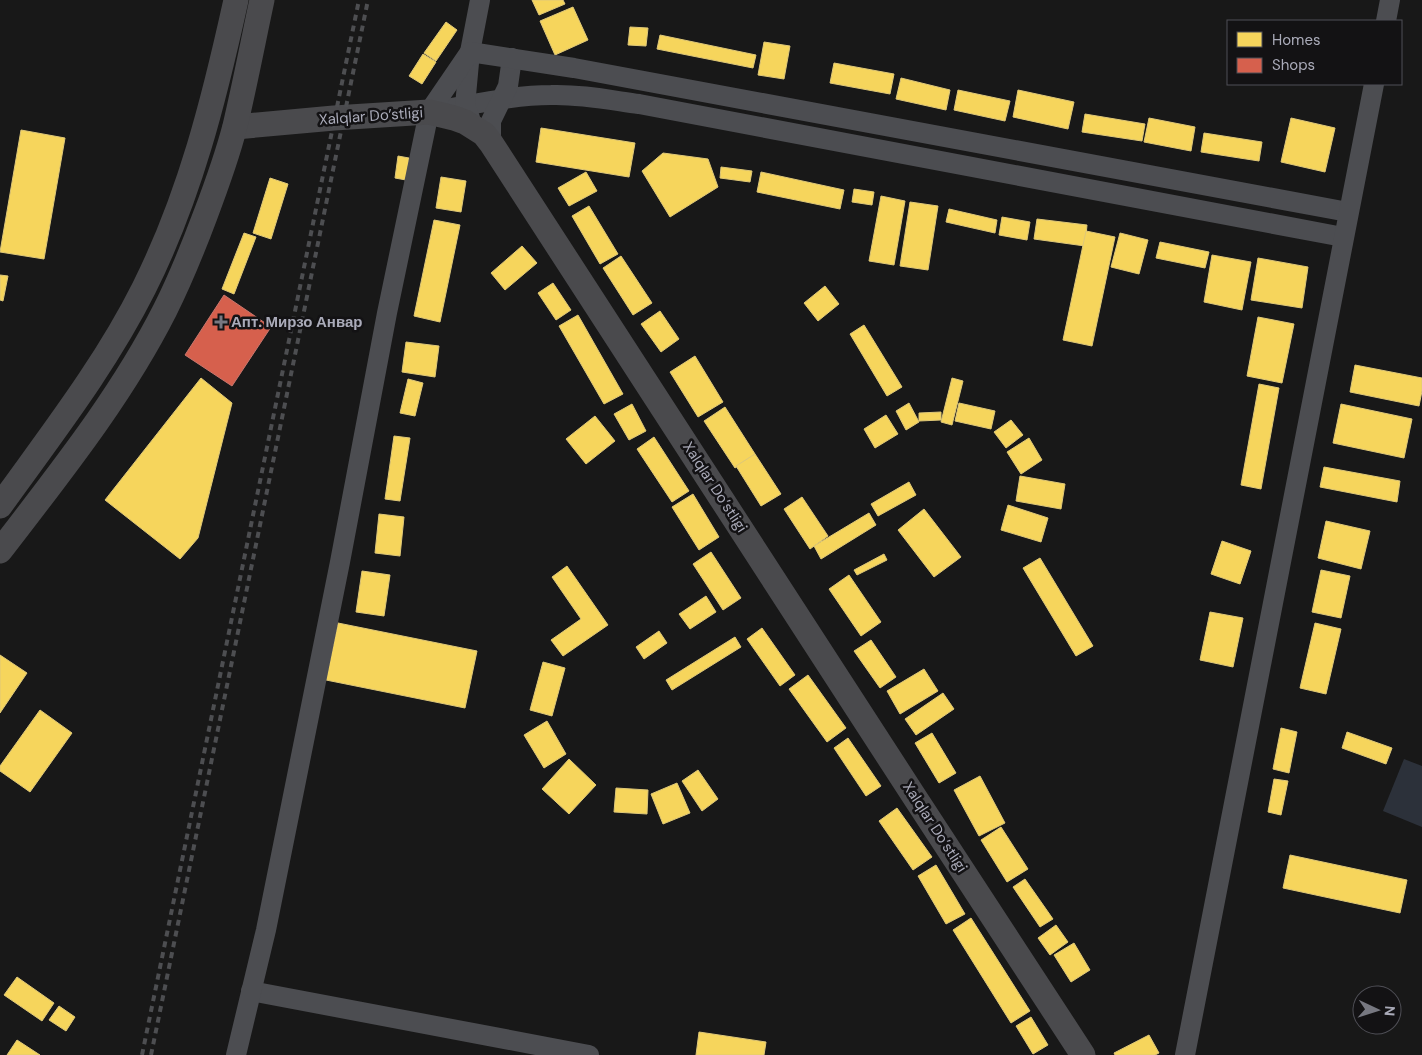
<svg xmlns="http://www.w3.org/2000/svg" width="1422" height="1055" font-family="'DM Sans',sans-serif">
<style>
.water{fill:#2c313a}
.homes{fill:#f6d55c;stroke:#dfc878}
.shops{fill:#d6604d;stroke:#c9766d}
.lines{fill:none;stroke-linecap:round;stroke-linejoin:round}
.minor{stroke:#4c4d51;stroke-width:20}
.major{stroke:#4a4a4d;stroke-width:25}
.rail{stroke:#4d4e51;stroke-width:4;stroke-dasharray:6 5;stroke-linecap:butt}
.poi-dot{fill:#777881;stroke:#131214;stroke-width:2}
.labels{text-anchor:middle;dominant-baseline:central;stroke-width:5;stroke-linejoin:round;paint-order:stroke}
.street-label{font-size:15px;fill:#aaabb9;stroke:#131214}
.poi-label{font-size:15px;font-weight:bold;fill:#aaabb9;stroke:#131214;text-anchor:start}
</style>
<rect width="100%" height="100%" fill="#181818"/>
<path class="water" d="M1404,759l18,7v61l-39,-16z"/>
<g class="homes">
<path d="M532,0h31l2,4 -26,11z"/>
<path d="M573,7l15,33 -33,15 -15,-34z"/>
<path d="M446,22l11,8 -21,31 -12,-8z"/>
<path d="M630,27l18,1 -2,18 -18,-1z"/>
<path d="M660,35l96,20 -3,13 -96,-19z"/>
<path d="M764,42l26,4 -6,33 -26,-4z"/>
<path d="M423,54l13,8 -14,22 -13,-8z"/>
<path d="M834,63l60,11 -4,20 -60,-11z"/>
<path d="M901,78l49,12 -4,20 -50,-11z"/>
<path d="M958,90l52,11 -5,20 -51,-11z"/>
<path d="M1018,90l56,12 -6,27 -55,-12z"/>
<path d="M1085,114l60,10 -3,17 -60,-9z"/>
<path d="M1149,118l46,9 -4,24 -47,-9z"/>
<path d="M1291,118l44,10 -10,44 -44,-10z"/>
<path d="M541,128l94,15 -6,34 -93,-15z"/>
<path d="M21,130l44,8 -21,121 -44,-7z"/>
<path d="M1204,133l58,9 -3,19 -58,-9z"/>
<path d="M663,153l45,6 10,28 -48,30 -28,-46z"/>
<path d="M398,156l11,2 -3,22 -11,-2z"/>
<path d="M721,167l31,4 -2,11 -30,-4z"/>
<path d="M586,172l11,19 -28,15 -11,-18z"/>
<path d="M761,172l83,18 -4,19 -83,-17z"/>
<path d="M441,177l25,4 -5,31 -25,-4z"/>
<path d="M270,178l18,6 -17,55 -18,-6z"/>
<path d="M854,189l20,3 -2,13 -20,-3z"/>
<path d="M881,196l24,5 -11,64 -25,-4z"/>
<path d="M910,202l28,4 -10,64 -28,-4z"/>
<path d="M589,206l29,48 -18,10 -28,-48z"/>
<path d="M949,209l48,11 -2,13 -49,-11z"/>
<path d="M1002,217l28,5 -3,18 -28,-5z"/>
<path d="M1037,219l50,6 -2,21 -51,-7z"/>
<path d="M434,220l26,5 -20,97 -26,-6z"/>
<path d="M1086,231l29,6 -23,109 -29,-6z"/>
<path d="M244,233l12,4 -22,57 -12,-5z"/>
<path d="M1120,233l28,7 -9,34 -28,-7z"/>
<path d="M1160,242l49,10 -4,16 -49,-10z"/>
<path d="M522,246l15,17 -32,27 -14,-17z"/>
<path d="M1212,255l39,7 -9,48 -38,-8z"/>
<path d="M621,256l31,47 -19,12 -30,-47z"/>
<path d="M1258,258l50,9 -6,41 -51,-8z"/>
<path d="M0,275l8,1 -5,25 -3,-1z"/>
<path d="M553,283l18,27 -15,10 -18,-27z"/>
<path d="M825,286l14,18 -21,17 -14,-18z"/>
<path d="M660,311l19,28 -18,13 -20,-28z"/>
<path d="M578,315l45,79 -19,10 -45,-78z"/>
<path d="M1258,317l36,7 -12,59 -35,-7z"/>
<path d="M864,325l38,62 -15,9 -37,-62z"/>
<path d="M406,342l33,4 -4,31 -33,-5z"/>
<path d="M695,356l28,46 -25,15 -28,-45z"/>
<path d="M1355,365l67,13v13l-3,15 -69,-14z"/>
<path d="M201,378l31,25 -34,135 -18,21 -75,-59z"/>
<path d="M952,378l11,3 -11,44 -11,-3z"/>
<path d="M408,379l15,4 -8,33 -15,-3z"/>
<path d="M1259,384l20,4 -18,101 -20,-4z"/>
<path d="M909,403l10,19 -13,8 -10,-19z"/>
<path d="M959,403l36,8 -4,18 -36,-8z"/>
<path d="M632,404l14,27 -17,9 -15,-26z"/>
<path d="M1341,404l71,15 -8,39 -71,-15z"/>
<path d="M725,407l30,47 -20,14 -31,-47z"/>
<path d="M941,412v8l-22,1v-8z"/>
<path d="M886,415l12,19 -23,14 -11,-19z"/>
<path d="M595,416l20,25 -29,23 -20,-25z"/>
<path d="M1011,420l12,15 -17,13 -12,-16z"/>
<path d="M394,436l16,2 -10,63 -15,-2z"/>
<path d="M654,437l35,54 -17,11 -35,-53z"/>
<path d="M1029,438l13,22 -21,14 -14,-22z"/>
<path d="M755,454l26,40 -20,12 -25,-40z"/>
<path d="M1324,467l76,14 -3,21 -77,-15z"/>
<path d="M1020,476l45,8 -4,25 -45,-8z"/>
<path d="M909,482l7,13 -38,21 -7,-12z"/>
<path d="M693,494l26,43 -20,13 -27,-43z"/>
<path d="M802,497l26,39 -18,13 -26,-40z"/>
<path d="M1008,505l40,13 -7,24 -40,-12z"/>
<path d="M924,509l37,48 -27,20 -36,-47z"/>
<path d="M869,513l7,12 -55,34 -7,-13z"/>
<path d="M379,514l25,3 -4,39 -25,-3z"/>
<path d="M1326,521l44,10 -9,38 -43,-11z"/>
<path d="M1222,541l29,10 -11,33 -29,-10z"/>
<path d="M711,552l30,46 -18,12 -30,-46z"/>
<path d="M884,554l3,6 -30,15 -3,-5z"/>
<path d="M1040,558l53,88 -17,10 -53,-88z"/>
<path d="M567,566l41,59 -45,31 -12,-16 30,-21 -29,-42z"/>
<path d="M1321,570l29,6 -9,42 -29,-6z"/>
<path d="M362,571l28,4 -6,41 -28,-4z"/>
<path d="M849,575l32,47 -20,14 -32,-47z"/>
<path d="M706,596l10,16 -26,17 -11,-15z"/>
<path d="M1210,612l33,6 -10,49 -33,-7z"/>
<path d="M338,623l139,28 -12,57 -139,-28z"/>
<path d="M1315,623l26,6 -15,65 -26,-6z"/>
<path d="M762,628l33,47 -15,11 -33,-47z"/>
<path d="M659,631l8,12 -23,16 -8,-12z"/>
<path d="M735,637l6,10 -69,43 -6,-10z"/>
<path d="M871,640l25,37 -16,11 -26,-37z"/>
<path d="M0,655l27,18 -27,40z"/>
<path d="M543,662l22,6 -13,48 -22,-6z"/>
<path d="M924,669l14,22 -38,23 -13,-23z"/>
<path d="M808,675l38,53 -19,14 -38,-53z"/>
<path d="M943,693l11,16 -38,26 -11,-16z"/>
<path d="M40,710l32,23 -42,59 -30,-21v-5z"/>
<path d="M547,721l19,33 -22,14 -20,-33z"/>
<path d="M1281,728l16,4 -8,41 -16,-4z"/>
<path d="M1347,732l45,16 -6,16 -44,-16z"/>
<path d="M932,733l24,40 -17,10 -24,-40z"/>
<path d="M848,738l33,48 -15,10 -32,-48z"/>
<path d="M569,759l27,26 -27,29 -27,-25z"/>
<path d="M698,770l20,29 -16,12 -20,-30z"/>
<path d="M980,776l25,47 -26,13 -25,-46z"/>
<path d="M1274,779l14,2 -7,34 -13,-3z"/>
<path d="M677,783l13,30 -27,11 -12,-30z"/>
<path d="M616,788l32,2 -1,24 -33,-2z"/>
<path d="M897,808l35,49 -19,13 -34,-49z"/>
<path d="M1001,827l27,42 -21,13 -26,-42z"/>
<path d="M1290,855l117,25 -7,33 -117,-25z"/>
<path d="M936,865l29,49 -19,10 -28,-48z"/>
<path d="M1025,879l28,40 -13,8 -27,-40z"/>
<path d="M971,918l59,93 -19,12 -58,-93z"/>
<path d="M1056,925l12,17 -18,13 -12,-17z"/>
<path d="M1074,943l16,27 -19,12 -17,-27z"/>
<path d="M17,977l37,26 -12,18 -38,-26z"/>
<path d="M59,1006l16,11 -9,14 -17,-11z"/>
<path d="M1031,1017l17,28 -15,9 -17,-28z"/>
<path d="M699,1032l67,10 -2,13h-68z"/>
<path d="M1149,1035l10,18 -4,2h-40l-1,-2z"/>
<path d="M17,1040l23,15h-33z"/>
</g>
<path class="shops" d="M224,295l47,32 -39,59 -47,-31z"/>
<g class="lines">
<g class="minor">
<path d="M1386,21l4,-21"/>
<path d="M434,111c38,-6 78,-16 117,-16 29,-1 59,5 88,9l704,133"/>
<path d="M470,118l-5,-12 5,-54 10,-52"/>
<path d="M491,143v-22l17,-35 4,-28"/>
<path d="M251,991l338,64"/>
<path d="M236,1055l30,-125 74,-368 47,-249 42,-201 41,-60 104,16 774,144"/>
<path d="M1185,1055l189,-971"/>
</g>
<g class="major">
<path d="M235,127l99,-9 95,-6 25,6 11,4 19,12 7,9 421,650 171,262"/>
<path d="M0,506c50,-70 105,-140 144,-218 46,-92 70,-188 92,-288"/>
<path d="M0,551c59,-77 121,-154 165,-241 15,-30 28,-62 40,-94 11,-29 22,-59 30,-90 10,-42 18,-84 27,-126"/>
</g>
<g class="rail">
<path d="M142,1055l217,-1055"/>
<path d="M151,1055l217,-1055"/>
</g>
</g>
<path class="poi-dot" d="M218.5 314.5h5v5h5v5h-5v5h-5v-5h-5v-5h5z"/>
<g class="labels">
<g class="street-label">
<text transform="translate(371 116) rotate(-4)">Xalqlar Do’stligi</text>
<text transform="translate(715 487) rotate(57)">Xalqlar Do’stligi</text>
<text transform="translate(935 827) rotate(57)">Xalqlar Do’stligi</text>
</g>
<g class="poi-label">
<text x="231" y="322">Апт. Мирзо Анвар</text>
</g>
</g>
<rect x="1227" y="20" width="175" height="65" fill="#131214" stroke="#4f4f56"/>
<rect x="1237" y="32" width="25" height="15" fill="#f6d55c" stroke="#4f4f56"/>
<text x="1272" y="45" font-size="15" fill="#aaabb9">Homes</text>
<rect x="1237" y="58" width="25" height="15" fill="#d6604d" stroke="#4f4f56"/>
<text x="1272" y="70" font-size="15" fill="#aaabb9">Shops</text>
<g transform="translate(1377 1010) rotate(94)"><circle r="24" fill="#131214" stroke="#4f4f56"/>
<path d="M0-4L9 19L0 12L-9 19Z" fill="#777881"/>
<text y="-8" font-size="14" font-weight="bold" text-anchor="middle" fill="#aaabb9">N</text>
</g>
</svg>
